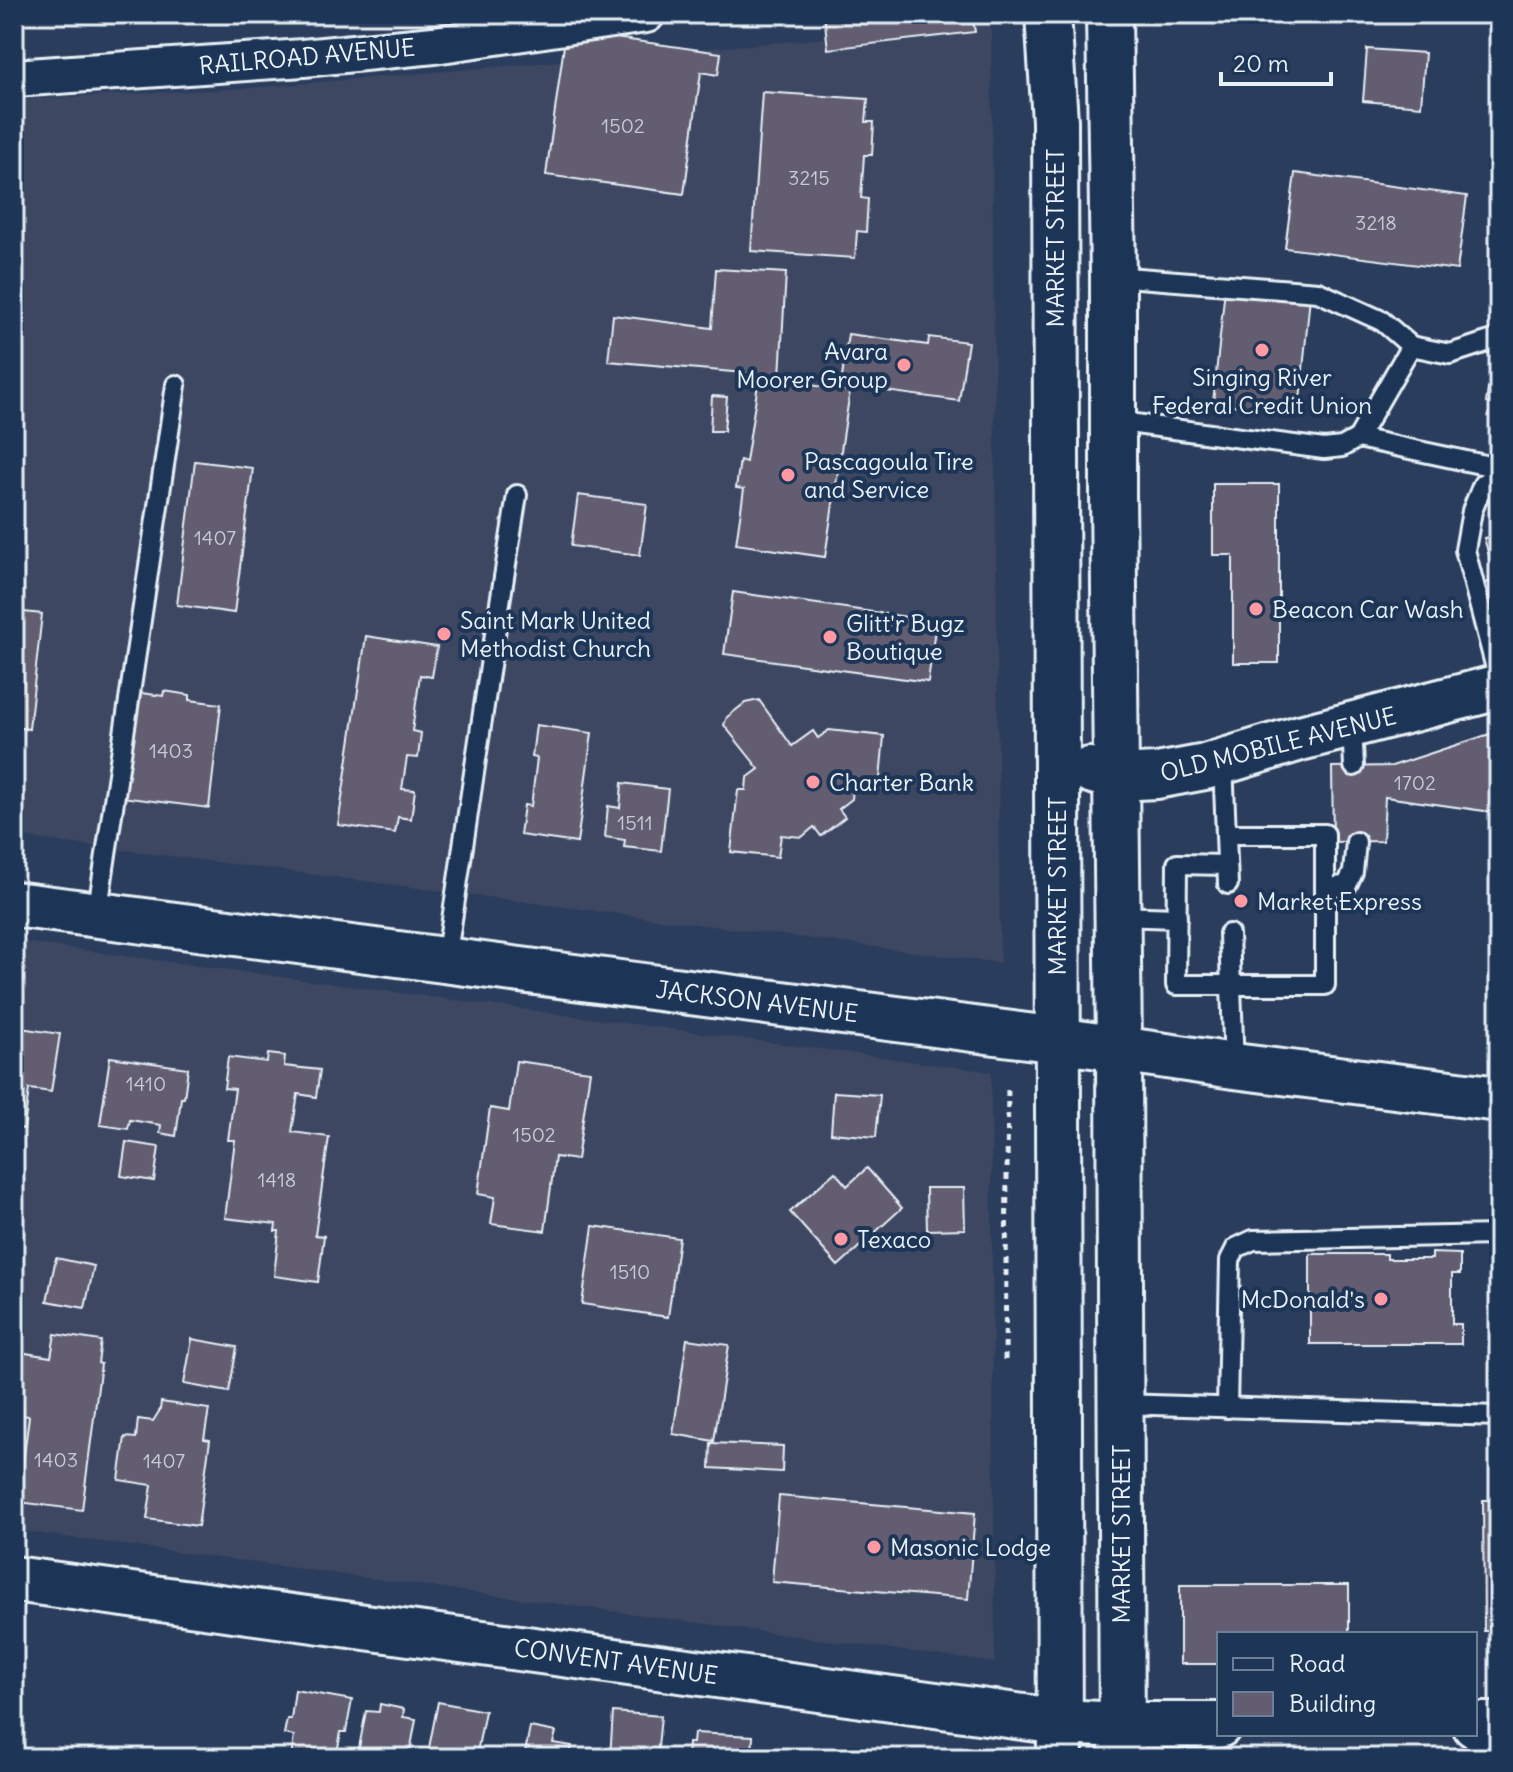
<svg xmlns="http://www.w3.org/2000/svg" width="1513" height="1772" font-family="Delius,sans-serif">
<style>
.built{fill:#3c4762}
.building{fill:#625d70;stroke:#e8f1f8;stroke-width:2}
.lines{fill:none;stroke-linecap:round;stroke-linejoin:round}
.service-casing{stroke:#e8f1f8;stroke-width:24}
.minor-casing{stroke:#e8f1f8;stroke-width:42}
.tertiary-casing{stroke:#e8f1f8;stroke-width:50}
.secondary-casing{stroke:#e8f1f8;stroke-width:50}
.path{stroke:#e8f1f8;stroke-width:5;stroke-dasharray:6 6;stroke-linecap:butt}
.service{stroke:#1d3557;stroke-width:18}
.minor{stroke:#1d3557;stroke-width:36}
.tertiary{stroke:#1d3557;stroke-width:44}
.secondary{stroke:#1d3557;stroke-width:44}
.poi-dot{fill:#ff9aa2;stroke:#1d3557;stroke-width:3}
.labels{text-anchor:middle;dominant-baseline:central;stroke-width:8;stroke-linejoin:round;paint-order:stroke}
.number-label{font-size:20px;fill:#c6ccd6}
.street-label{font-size:24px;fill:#e8f1f8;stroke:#1d3557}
.poi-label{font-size:24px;fill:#e8f1f8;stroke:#1d3557;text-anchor:start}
</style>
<rect width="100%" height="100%" fill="#2b3d5c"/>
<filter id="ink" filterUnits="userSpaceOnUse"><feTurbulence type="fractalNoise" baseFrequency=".0125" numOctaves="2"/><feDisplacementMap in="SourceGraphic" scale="16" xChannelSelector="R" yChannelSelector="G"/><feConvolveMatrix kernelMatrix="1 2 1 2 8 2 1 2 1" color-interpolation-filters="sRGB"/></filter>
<g filter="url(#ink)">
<g class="built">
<path d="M991,24l9,939 -986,-127v-736l236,-12z"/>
<path d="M14,941l977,131 4,591 -981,-133z"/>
</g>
<g class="building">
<path d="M824,14h148l3,18 -147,17z"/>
<path d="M1429,14h46v4z"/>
<path d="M566,31l155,22 -3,22 -17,-3 -17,122 -138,-19z"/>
<path d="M1367,49l58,4 -4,53 -58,-5z"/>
<path d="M762,92l106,7 -2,23h8l-2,33h-8l-3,43 7,1 -2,33 -9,-1 -2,27 -104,-7z"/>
<path d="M1295,173l172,23 -10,74 -172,-22z"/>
<path d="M716,269l70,4 -6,103 -172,-15 5,-46 99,13z"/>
<path d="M1225,288l85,8 -11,116 -86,-9z"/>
<path d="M848,334l80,11 1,-8 39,5 -9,59 -118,-16z"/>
<path d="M1494,348l5,1v55l-13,-1z"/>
<path d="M759,377l91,14 -25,166 -89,-13 8,-55 -8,-1 4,-28 6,2z"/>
<path d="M712,396l15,1 -3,34h-14z"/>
<path d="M195,461l58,7 -19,145 -57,-8z"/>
<path d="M1213,484h66v179h-46v-108h-20z"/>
<path d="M578,495l69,9 -7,51 -69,-9z"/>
<path d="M1499,534v60l-10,3 -4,-14 11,-3 -12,-42z"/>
<path d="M733,592l203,29 -8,61 -204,-28z"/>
<path d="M14,611l28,3 -13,115 -15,-2z"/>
<path d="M366,636l71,11 -5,30 -12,-2 -8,56 9,2 -3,25 -11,-1 -5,32 13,1 -4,29 -13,-2 -3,16 -57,-8z"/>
<path d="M164,691l26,4v5l31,4 -12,104 -88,-11 12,-105 30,4z"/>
<path d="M759,700l33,46 21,-15 5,7 11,-8 55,6 -5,53 -26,-2 -1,12 -13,10 6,8 -24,19 -7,-9 -12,10 -21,-2 -3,22 -47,-5 7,-62h8l1,-12 12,-9 -35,-44 3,-8 18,-14z"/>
<path d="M536,725l56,8 -15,110 -57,-8 4,-30 7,1 6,-48 -5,-1z"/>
<path d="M1499,731v82l-114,-16 -2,44 -50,1 -1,-75 60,-1z"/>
<path d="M622,783l46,6 -7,62 -37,-4 1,-7 -20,-3 3,-31 12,2z"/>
<path d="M14,1027l46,7 -9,58 -22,-3 -5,40 -10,-2z"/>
<path d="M268,1054l17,2 -1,10 36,4 -4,27 -18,-3 -6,38 37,5 -14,98 9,1 -6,46 -44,-6 5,-45h-4l1,-7 -51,-6 10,-78h-7l7,-51 -11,-1 4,-31 39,5z"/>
<path d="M110,1057l78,11 -4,30h-3l-5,38 -16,-3 1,-8 -31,-5 -2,9 -28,-4z"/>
<path d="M516,1061l74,10 -13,89 -22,-3 -10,74 -54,-7 4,-27 -17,-3 12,-86 19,3z"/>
<path d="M834,1092l46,3 -4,42 -45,-4z"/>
<path d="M126,1142l33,5 -5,34 -33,-5z"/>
<path d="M867,1168l35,40 -64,58 -48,-54 45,-40 12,14z"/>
<path d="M926,1188h38l1,41 -38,1z"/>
<path d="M593,1226l86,12 -11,79 -86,-13z"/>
<path d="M1432,1253l28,1v20h-8v50h9v20h-151v-90h77v5h45z"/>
<path d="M56,1258l38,8 -9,42 -38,-7z"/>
<path d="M55,1334l46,7 -3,22 3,1 -19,146 -64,-8 11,-86 -15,-2v-25l5,-37 32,5z"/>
<path d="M192,1339l45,8 -8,45 -45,-8z"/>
<path d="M687,1339l42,6 -15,96 -41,-7z"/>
<path d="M161,1402l48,7 -5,30 6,1 -12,86 -51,-7 5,-34 -33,-5 6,-43 11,1 2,-19 15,2 7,-11z"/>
<path d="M711,1443l72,3 -1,26 -72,-4z"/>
<path d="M779,1496l196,17 -7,86 -196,-17z"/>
<path d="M1483,1500h16v131h-15z"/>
<path d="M1180,1585h169v49h-130v30h-39z"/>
<path d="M295,1690l57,10 -6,32h-5l-5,26h-45l3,-22 -10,-2 3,-15h4z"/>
<path d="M438,1702l47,9 -9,47h-49z"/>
<path d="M380,1704l24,5 -1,8 13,2 -7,39h-52l9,-47 13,1z"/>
<path d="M613,1712l48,4 -4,42h-47z"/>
<path d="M530,1727l26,5 -3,11 19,3 -3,12h-45z"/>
<path d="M694,1733l59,3 -1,22h-65l1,-15h5z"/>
</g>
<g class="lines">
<g class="service-casing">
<g id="service">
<path d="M1113,276l205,16 64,29 29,25 39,8 49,-16"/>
<path d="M1113,421l211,28 18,-2 16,-9 53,-92"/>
<path d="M1358,438l141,30"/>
<path d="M1499,473l-16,11 -11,27 -7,39 34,130"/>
<path d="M1352,725l2,41"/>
<path d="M1223,762l5,122"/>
<path d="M1226,834h99v151h-149l1,-121 50,1"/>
<path d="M1325,889l22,-4 6,-13 3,-30"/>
<path d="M97,915l79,-530"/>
<path d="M1117,916l60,2"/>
<path d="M1229,934l5,132"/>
<path d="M446,960l44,-294 27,-171"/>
<path d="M1120,1404l379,12"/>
<path d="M1227,1408l3,-148 6,-12 17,-8 246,-5"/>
</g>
</g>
<g class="minor-casing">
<path id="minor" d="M14,78l289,-20 131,-13 212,-31"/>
</g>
<g class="tertiary-casing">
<g id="tertiary">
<path d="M14,904l1044,136 176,26 265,33"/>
<path d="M14,1579l1046,143 61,3h98"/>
<path d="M1475,1725h24"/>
</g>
</g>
<g class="secondary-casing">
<g id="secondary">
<path d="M1048,14l7,107 5,1637"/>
<path d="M1109,14l4,262v219l6,555 3,708"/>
<path d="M1090,770l26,8 41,-2 48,-9 95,-29 199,-51"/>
</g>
</g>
<path class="path" d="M1005,1360l3,-276"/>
<use href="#service" class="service"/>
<use href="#minor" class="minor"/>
<use href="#tertiary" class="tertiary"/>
<use href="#secondary" class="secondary"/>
</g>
</g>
<g class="poi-dot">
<circle cx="1262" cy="350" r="8"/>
<circle cx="904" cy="365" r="8"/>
<circle cx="788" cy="475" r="8"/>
<circle cx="1256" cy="609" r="8"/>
<circle cx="444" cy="634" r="8"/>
<circle cx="830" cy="637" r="8"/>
<circle cx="813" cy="782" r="8"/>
<circle cx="1241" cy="901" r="8"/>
<circle cx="841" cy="1239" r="8"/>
<circle cx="1381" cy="1299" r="8"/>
<circle cx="874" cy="1547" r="8"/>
</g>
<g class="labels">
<g class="number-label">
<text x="623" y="125">1502</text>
<text x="809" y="177">3215</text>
<text x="1376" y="222">3218</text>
<text x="215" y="537">1407</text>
<text x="171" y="750">1403</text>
<text x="1415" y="782">1702</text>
<text x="635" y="822">1511</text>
<text x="146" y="1083">1410</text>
<text x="534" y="1134">1502</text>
<text x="277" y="1179">1418</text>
<text x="630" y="1271">1510</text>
<text x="56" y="1459">1403</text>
<text x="164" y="1460">1407</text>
</g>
<g class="street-label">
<text transform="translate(307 56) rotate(-5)">RAILROAD AVENUE</text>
<text transform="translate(1055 238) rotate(-90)">MARKET STREET</text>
<text transform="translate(1278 744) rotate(-14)">OLD MOBILE AVENUE</text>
<text transform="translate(1057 886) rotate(-90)">MARKET STREET</text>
<text transform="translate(757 1001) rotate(7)">JACKSON AVENUE</text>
<text transform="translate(1121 1534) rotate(-90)">MARKET STREET</text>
<text transform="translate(616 1661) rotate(8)">CONVENT AVENUE</text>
</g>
<g class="poi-label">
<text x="888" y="351" text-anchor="end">Avara<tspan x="888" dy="28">Moorer Group</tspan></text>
<text x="1262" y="377" text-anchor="middle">Singing River<tspan x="1262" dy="28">Federal Credit Union</tspan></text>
<text x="804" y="461">Pascagoula Tire<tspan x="804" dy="28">and Service</tspan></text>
<text x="1272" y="609">Beacon Car Wash</text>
<text x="460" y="620">Saint Mark United<tspan x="460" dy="28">Methodist Church</tspan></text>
<text x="846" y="623">Glitt'r Bugz<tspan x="846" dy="28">Boutique</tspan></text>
<text x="829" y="782">Charter Bank</text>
<text x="1257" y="901">Market Express</text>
<text x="857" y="1239">Texaco</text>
<text x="1365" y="1299" text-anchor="end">McDonald's</text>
<text x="890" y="1547">Masonic Lodge</text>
</g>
</g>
<rect width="1513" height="1772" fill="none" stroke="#1d3557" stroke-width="48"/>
<rect x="24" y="24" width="1465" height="1724" fill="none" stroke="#e8f1f8" stroke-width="3" filter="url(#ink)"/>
<rect x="1217" y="1632" width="260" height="104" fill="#1d3557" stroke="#6e8097" stroke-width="2"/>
<rect x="1233" y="1658" width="40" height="12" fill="#1d3557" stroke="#6e8097" stroke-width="2"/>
<text x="1289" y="1672" font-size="24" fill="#e8f1f8">Road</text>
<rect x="1233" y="1692" width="40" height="24" fill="#625d70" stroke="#6e8097" stroke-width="2"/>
<text x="1289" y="1712" font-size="24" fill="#e8f1f8">Building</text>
<path d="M1221 72v12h110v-12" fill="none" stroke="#e8f1f8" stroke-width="4"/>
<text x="1233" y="72" font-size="24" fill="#e8f1f8" stroke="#1d3557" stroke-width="6" paint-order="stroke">20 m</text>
</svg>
